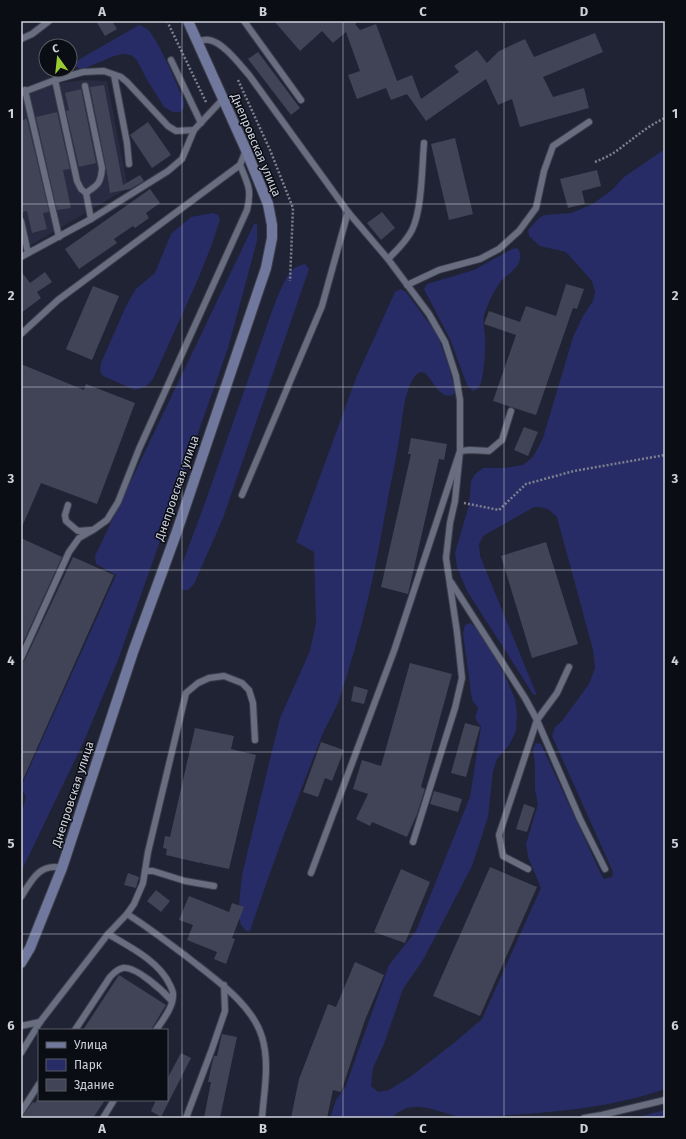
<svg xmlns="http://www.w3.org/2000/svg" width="686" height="1139" font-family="'Fira Sans',sans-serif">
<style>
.built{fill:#282b41}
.green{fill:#272c67}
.building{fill:#414456}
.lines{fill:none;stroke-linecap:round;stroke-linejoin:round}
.lane-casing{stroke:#3d3f4c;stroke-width:8}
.secondary-casing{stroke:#3d3f4c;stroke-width:12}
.path{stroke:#7d808d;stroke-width:2.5;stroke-dasharray:2 2;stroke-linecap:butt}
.lane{stroke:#696d80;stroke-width:6}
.secondary{stroke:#71789d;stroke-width:10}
.grid{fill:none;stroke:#ced1dc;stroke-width:1;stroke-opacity:0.55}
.labels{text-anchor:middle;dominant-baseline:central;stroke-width:3;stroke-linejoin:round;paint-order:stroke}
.street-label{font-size:12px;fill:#ced1dc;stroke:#0b0d14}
.neatline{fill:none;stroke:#ced1dc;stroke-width:1.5}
.grid-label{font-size:13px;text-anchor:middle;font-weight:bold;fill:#ced1dc}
</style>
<rect width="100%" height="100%" fill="#202333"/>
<path class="built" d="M83,80l24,1 21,107 -107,63v-154l8,-5 25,-8z"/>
<g class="green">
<path d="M139,25c3,1 6,2 8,4 11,9 28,52 35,67 3,7 4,11 -2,16h-7l-9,-5 -18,-29 -9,-18 -6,-5 -8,-1 -9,2 -31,13h-4l-3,-3 1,-4 3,-3z"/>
<path d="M665,149v940c-49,17 -104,23 -156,26 -14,1 -29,3 -42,3 -26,-2 -53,-24 -75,0h-62l6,-18 9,-12 44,-123 27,-34 54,-134 11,-70 -6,-9 3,-10 -6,-8 -9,-67 2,-8 5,-2 7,5 11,16 19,36 8,19 2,14 -1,18 -7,14 -12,14 -4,12 -5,46 -16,49 -49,94 -20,29 -19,55 -11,24 -2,18 7,6 11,-2 21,-13 44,-34 28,-24 59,-131 -13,-31 -2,-13 12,-40 -3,-14v-25l-2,-16 3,-6 5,1 60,130 3,5 8,-2 1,-5 -61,-136 3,-9 7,-6 27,-37 6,-16 -2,-18 -36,-133c-8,-8 -11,-10 -23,-10l-51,29 -4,8 1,12 56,137v2l-3,-1 -66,-103 -10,-24 -2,-14 14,-48 2,-24 4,-7 8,-6h22l18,-3 10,-8 10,-19 30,-101 10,-21 10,-15 2,-9 -3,-11 -26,-29 -26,-6 -11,-10 -1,-6 10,-11 6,-4 27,-2 20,-8 21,-15 12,-13z"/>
<path d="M213,213l5,2 2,4 -8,25 -14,35 -45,100 -8,8 -10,3 -32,-14 -3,-5 1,-8 26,-59 9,-15 19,-16 16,-39 20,-17z"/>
<path d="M254,224h3v17l-29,107 -110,312 -34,81 -63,131v-57l5,-18 -4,-8 1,-7 93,-207 -20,-11 -1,-8z"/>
<path d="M517,248c4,4 4,9 2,14 -3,8 -11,12 -17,18 -8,10 -14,23 -18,35 -2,7 1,14 1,21 1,9 -1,42 -5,49 -1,3 -4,5 -7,6l-6,-6 -17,-46 -26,-50 3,-5 47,-14 38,-21z"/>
<path d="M305,264l4,5 -86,249 -29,66 -6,6h-6l-1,-7 2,-21 23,-62 66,-189c5,-12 11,-30 19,-40 4,-4 9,-6 14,-7z"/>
<path d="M401,289l5,3 31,42 12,33 6,24 -2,4c-19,7 -24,-36 -38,-19 -11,15 -12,40 -15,58 -3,18 -6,35 -10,53 -7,37 -13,75 -22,112 -8,32 -17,64 -27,95 -5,17 -16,32 -22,49 -24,62 -48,124 -69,188h-4l-5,-6 -3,-11 4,-39 38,-157 30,-67 6,-28 -2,-71 -18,-10 60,-164 39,-86z"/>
<path d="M665,1110v8h-31z"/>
</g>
<g class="building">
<path d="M96,21h16l5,8 -12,7z"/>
<path d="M274,21h85l-4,3 5,6 16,-6 21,57 15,-6 9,24 38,-27 -5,-6 23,-16 10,13 12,-12 26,-12 9,18 61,-24 8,19 -60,25 10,20 31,-9 5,20 -69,19 -8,-28 -14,6 -12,-26 -60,42 -19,-27 -16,6 -5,-12 -29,11 -9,-24 12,-4 -14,-39 -13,11 -11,-12 -22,20z"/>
<path d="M258,52l42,56 -9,7 -43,-56z"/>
<path d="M104,85l19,100 17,-10 4,6 -14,8 -20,4 -4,-26 -16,-80z"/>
<path d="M81,89l15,74 -17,4 -13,-56 3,-1 -4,-17z"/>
<path d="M57,112l13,57 -7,1 8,38 -14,2 -21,-93z"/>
<path d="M27,119l22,93 -6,1 4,16 -15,4 -5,-22 -4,1 -2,-9v-83z"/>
<path d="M148,122l23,33 -19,13 -22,-33z"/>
<path d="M455,138l18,76 -24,6 -18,-76z"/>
<path d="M597,170l4,16 -19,5 3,13 -17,4 -8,-29z"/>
<path d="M150,189l10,14 -14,10 3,5 -14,10 -2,-2 -19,13 3,4 -38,26 -14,-20z"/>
<path d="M382,212l13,16 -14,12 -14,-17z"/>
<path d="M21,271l9,12 15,-11 7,10 -15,10 4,6 -20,15z"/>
<path d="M566,284l18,5 -7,20 -4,-1 -37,107 -43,-14 23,-66 -32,-11 5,-13 31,11 6,-16 30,10z"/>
<path d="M93,286l26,10 -27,64 -26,-11z"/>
<path d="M21,364l63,26 2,-6 49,19 -38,101 -56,-21 -20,46z"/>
<path d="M524,427l14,5 -10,24 -14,-6z"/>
<path d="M411,438l36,6 -3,16 -5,-1 -31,135 -27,-7 30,-133h-3z"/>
<path d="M21,538l41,19 -41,90z"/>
<path d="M546,542l32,102 -46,14 -31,-102z"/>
<path d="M73,557l41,18 -93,209v-122l4,-2z"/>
<path d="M410,663l42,11 -31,113 4,2 -8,25 -10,23 -35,-15 -2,4 -14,-7 12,-25 -15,-5 9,-29 19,6z"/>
<path d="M354,686l14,4 -4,14 -13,-3z"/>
<path d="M465,723l15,4 -14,50 -15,-4z"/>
<path d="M195,728l39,8 -3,13 25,6 -27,114 -28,-6 1,-2 -2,2 -34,-8 1,-6 -4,-1 2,-12 5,1z"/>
<path d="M321,742l23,8 -12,31 -7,-3 -7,19 -15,-5z"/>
<path d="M434,791l28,8 -4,13 -28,-8z"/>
<path d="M524,804l11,4 -8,24 -11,-3z"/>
<path d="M490,867l47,20 -57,129 -47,-20z"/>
<path d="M401,869l29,13 -25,61 -31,-11z"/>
<path d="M128,873l11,4 -3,11 -12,-3z"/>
<path d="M156,890l14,11 -9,11 -14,-11z"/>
<path d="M189,896l40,16 3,-9 12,4 -12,31 3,1 -9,25 -12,-5 3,-7 -30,-12 6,-15 -14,-5z"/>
<path d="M355,962l29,13 -19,45 -24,72 -8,-2 -6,28h-36l8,-39 29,-75 8,3z"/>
<path d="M119,975l47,30 -15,25h-68z"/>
<path d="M222,1034l15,3 -7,33 -10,48h-16l7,-36h-3l3,-14 3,-12h3z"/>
<path d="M181,1053l10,5 -30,59 -10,-6 5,-11h11v-21z"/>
<path d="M37,1100h68l-12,18h-72l12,-16 2,1z"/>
</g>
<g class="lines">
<g class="lane-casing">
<g id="lane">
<path d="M244,21l57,79"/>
<path d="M21,39l11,-5 17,-13"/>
<path d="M197,41c3,0 8,-2 12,-1 14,2 31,25 40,35l99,137 40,47 41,55 16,28 11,34 4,24v51l-5,50 -5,22 -4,35 11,74 5,46 -7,30 -42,134"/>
<path d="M171,60l30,63"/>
<path d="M114,75l13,68 2,21"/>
<path d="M55,80l22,101 4,8 5,4 5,26"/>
<path d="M85,86l17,82c-1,15 -4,17 -16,25"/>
<path d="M25,90l34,147"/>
<path d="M21,93l34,-13 28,-8 21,-1 17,6 6,5 41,44 8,5 18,-1 29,-31"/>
<path d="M21,221l7,32"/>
<path d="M21,257l70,-38 77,-48 14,-12 12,-29"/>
<path d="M388,259c9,-9 18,-17 24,-29 10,-20 10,-63 12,-87"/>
<path d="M407,285l32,-15 41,-11 19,-10 20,-18 17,-23 8,-37 9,-25 36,-24"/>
<path d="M21,334l37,-34 182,-135 6,-15"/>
<path d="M242,495l80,-189 26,-94"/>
<path d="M68,505l-3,10 1,6 12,10 13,-1"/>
<path d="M451,582l74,116 12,22 43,99 25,50"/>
<path d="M21,658l48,-106 10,-14 14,-8 14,-10 11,-18 21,-53 108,-239c5,-20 1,-26 -7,-45"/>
<path d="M528,869l-25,-13 -4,-21 38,-115 20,-27 12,-26"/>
<path d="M145,871h8l32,10 29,5"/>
<path d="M311,873l83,-222 66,-200 10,-1 19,1 13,-11 9,-29"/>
<path d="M21,897c10,-16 19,-35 41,-29"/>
<path d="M127,914c21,13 40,28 59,42 26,21 66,47 76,81 8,26 2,54 0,81"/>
<path d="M108,934c22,13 51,27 62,51 1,2 3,6 3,9 1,12 -10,26 -17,36"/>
<path d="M21,1026l19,-4"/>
<path d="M75,1030l35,-53c4,-4 7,-8 13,-9 13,-2 40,23 49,33"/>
<path d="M21,1053l19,-31 68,-88 19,-20 7,-10 9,-21 5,-31 38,-159 12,-10 11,-5 15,-2 18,7 7,7 4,13 2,37"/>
<path d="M21,1112l18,-28"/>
<path d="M103,1118l11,-18"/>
<path d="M186,1118l26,-69 13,-38 -1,-26"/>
<path d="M584,1118l18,-3 63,-15"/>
</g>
</g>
<g class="secondary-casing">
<path id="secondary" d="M21,963l9,-15 32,-80 71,-216 43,-118 90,-266 6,-30v-13l-4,-21 -22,-54 -58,-129"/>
</g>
<g class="path">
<path d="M167,21l39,81"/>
<path d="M238,80l32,70 23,58 -3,73"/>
<path d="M595,162c7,-3 14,-6 20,-10 17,-12 32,-26 50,-34"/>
<path d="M464,503l35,7 27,-26 48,-13 91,-16"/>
</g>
<use href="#lane" class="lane"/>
<use href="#secondary" class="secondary"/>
</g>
<path class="grid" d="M182,21v1097M343,21v1097M504,21v1097M21,204h644M21,387h644M21,570h644M21,752h644M21,934h644"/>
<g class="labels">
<g class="street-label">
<text transform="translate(256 145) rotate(67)">Днепровская улица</text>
<text transform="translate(177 488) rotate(-71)">Днепровская улица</text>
<text transform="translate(73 794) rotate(-72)">Днепровская улица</text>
</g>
</g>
<rect width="686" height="1139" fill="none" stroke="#0b0d14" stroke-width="44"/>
<rect x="38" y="1029" width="130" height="72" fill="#0b0d14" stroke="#595b64"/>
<rect x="46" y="1042" width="20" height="6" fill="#71789d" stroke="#595b64"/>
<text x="74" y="1049" font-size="12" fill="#ced1dc">Улица</text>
<rect x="46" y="1059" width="20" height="12" fill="#272c67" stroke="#595b64"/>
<text x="74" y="1069" font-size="12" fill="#ced1dc">Парк</text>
<rect x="46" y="1079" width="20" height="12" fill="#414456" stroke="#595b64"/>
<text x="74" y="1089" font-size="12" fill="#ced1dc">Здание</text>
<g transform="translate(58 58) rotate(345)"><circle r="19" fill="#0b0d14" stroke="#595b64"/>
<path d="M0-3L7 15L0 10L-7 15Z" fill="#9bcb33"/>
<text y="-6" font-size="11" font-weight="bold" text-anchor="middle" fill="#ced1dc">С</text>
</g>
<rect x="22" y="22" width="642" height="1095" class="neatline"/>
<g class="grid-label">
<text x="102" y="16">A</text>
<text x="263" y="16">B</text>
<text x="423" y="16">C</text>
<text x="584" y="16">D</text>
<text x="11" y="118">1</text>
<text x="675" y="118">1</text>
<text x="11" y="300">2</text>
<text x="675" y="300">2</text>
<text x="11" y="483">3</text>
<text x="675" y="483">3</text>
<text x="11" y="665">4</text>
<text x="675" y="665">4</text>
<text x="11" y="848">5</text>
<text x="675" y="848">5</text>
<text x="11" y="1030">6</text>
<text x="675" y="1030">6</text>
<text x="102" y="1133">A</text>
<text x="263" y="1133">B</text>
<text x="423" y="1133">C</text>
<text x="584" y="1133">D</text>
</g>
</svg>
